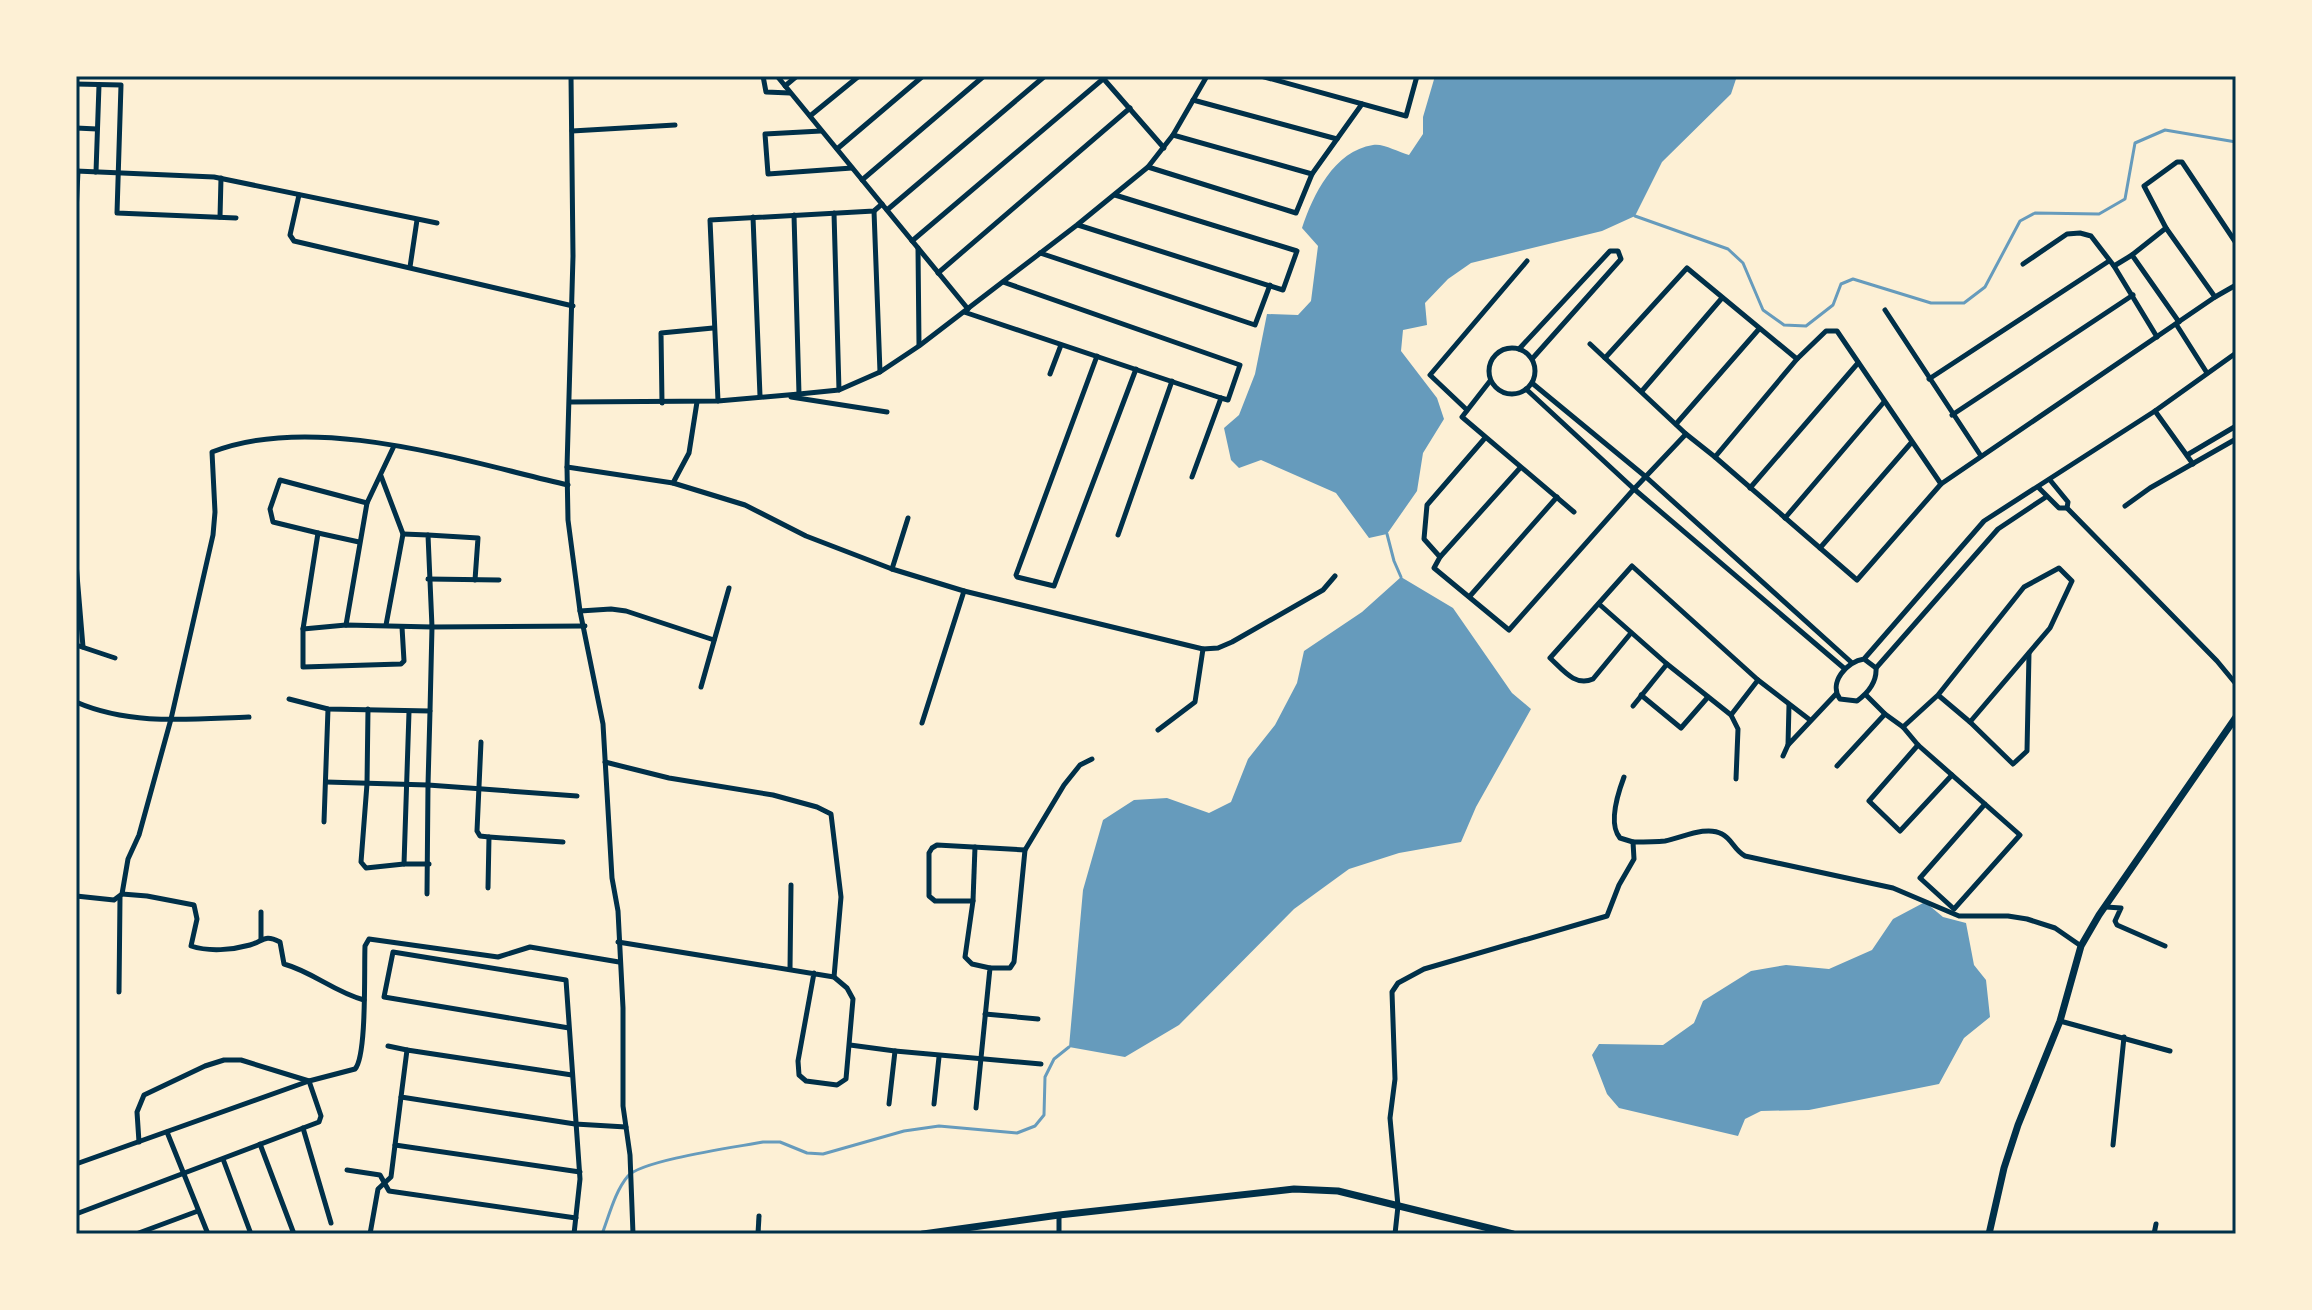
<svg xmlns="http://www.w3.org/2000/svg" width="2312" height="1310" font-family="'Archivo Narrow',sans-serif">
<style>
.water{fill:#669bbc}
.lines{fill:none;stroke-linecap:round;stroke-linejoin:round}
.stream{stroke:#669bbc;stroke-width:3}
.minor{stroke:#003049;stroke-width:5}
.tertiary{stroke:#003049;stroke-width:7}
.neatline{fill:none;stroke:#003049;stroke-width:3}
</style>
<rect width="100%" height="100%" fill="#fdf0d5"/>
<g class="water">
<path d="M1435,76h302l-6,18 -69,68 -27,54 -33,15 -131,32 -23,16 -23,24 2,22 -24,5 -2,21 36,47 7,21 -21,34 -6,38 -30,43 -18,4 -33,-45 -75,-33 -22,8 -8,-8 -7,-32 15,-13 16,-41 12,-60 31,1 13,-14 7,-55 -16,-18c11,-33 32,-77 71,-83 10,-2 25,7 36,10l14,-21v-17z"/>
<path d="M1401,577l52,31 59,85 19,16 -55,98 -15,35 -62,11 -50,16 -55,40 -115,116 -54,32 -56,-10 14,-157 20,-70 31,-20 33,-2 42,15 22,-11 17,-43 27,-34 22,-42 7,-32 58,-39z"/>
<path d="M1925,902l18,15 23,6 8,42 12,15 4,37 -26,21 -25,46 -130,26 -48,1 -16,8 -7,17 -119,-28 -12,-14 -15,-39 7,-11 64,1 31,-22 9,-22 48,-30 35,-6 43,4 43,-19 21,-31z"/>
</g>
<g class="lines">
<g class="stream">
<path d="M1635,216l93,33 15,14 20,47 21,15 22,1 27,-21 8,-21 12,-5 78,24h33l21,-16 35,-66 15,-8 64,1 26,-15 10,-56 30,-13 71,12"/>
<path d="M1387,534l7,27 7,16"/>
<path d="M602,1234c7,-18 13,-43 26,-58 14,-16 109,-29 135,-34h17l27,11 16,1 81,-23 35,-5 78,7 18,-7 9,-11 1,-38 9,-18 15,-12"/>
</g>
<g class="minor">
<path d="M571,76l2,180 -6,211 1,53 12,91 23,113 9,154 6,33 5,97v98l7,49 3,79"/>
<path d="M763,76l3,16 24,1"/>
<path d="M777,76l191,233"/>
<path d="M1261,76l145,40 11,-40"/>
<path d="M1102,77l62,71"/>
<path d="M76,84l45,1 -4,128 119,5"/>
<path d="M785,86l12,-10"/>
<path d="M1193,100l144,39 25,-35"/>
<path d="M810,116l49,-40"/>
<path d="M76,128l21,1"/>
<path d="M572,131l103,-6"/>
<path d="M821,131l-56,3 3,40 84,-6"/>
<path d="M837,149l86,-73"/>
<path d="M1148,167l148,46 16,-39 -139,-39"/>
<path d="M76,171l138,6 223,46"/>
<path d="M96,172l3,-87"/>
<path d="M1312,174l25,-35"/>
<path d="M862,180l122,-104"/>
<path d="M299,195l-9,40 4,6 279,65"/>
<path d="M887,210l158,-134"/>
<path d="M874,211l6,161"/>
<path d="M76,213l2,-42"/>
<path d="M834,213l5,177"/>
<path d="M794,215l5,179"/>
<path d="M220,217l1,-39"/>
<path d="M753,217l7,179"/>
<path d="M1078,225l205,65 14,-39 -182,-56"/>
<path d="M2166,228l-34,27 47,67"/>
<path d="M912,241l191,-162"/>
<path d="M918,248l1,97"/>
<path d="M1040,253l215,72 15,-40"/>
<path d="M2023,264l44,-30 13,-1 11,3 23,30 43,71"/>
<path d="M2114,266l18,-11"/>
<path d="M410,267l7,-47"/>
<path d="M938,273l192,-165"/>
<path d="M1003,282l237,83 -12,35 -7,-2"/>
<path d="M2215,297l-49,-69 -22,-42 33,-24h5l54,81"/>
<path d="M1885,310l96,146"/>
<path d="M964,312l257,86"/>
<path d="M2176,324l31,49"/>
<path d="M1590,344l96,90 29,23 82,-98 29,-28h11l104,153 274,-187 21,-12"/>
<circle cx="1512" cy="371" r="23"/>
<path d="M1519,349l91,-98h8l3,8 -89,100"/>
<path d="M1097,356l-81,219 1,2 37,9 82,-217"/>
<path d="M1605,358l82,-90 110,91"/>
<path d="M1050,374l11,-29"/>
<path d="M1929,379l180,-118"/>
<path d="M1490,381l-28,36 112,95"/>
<path d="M1532,383l114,94 205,185"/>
<path d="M1526,389l108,100 211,180"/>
<path d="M1642,391l80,-93"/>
<path d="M791,397l96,15"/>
<path d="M718,401l-8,-181 164,-9 8,-7"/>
<path d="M570,402l148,-1 81,-7 40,-4 41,-18 39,-26 158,-121 71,-58 25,-32 34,-59"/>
<path d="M662,403l-1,-70 52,-5"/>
<path d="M1467,410l-37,-35 97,-114"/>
<path d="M2155,411l38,53"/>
<path d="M1952,415l181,-120"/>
<path d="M1676,424l83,-95"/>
<path d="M394,446l-27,57 -87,-23 -10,29 3,13 45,11 -15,96v38l98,-3 3,-3 -2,-34"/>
<path d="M2187,455l49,-29"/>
<path d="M1715,457l142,123 84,-96"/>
<path d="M567,467l106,16 72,22 61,31 86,33 72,22 239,58 15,-1 14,-6 91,-52 12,-14"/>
<path d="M1520,468l-80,89 -6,11 75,62 125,-141 52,-55"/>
<path d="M381,476l22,58 -17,91"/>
<path d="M1192,477l29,-79"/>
<path d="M2050,480l18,22 -1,6 150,153 19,23"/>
<path d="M673,483l16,-30 8,-51"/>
<path d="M2038,487l21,21h8"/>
<path d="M1750,488l108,-125"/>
<path d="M2125,506l25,-18 86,-49"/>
<path d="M1785,518l99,-116"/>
<path d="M318,533l41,9"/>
<path d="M428,535l50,3 -3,42"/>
<path d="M1118,535l54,-154"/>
<path d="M1820,548l91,-105"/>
<path d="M1440,557l-16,-18 3,-34 58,-67"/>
<path d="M76,563l7,84"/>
<path d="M892,569l16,-51"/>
<path d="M428,579l71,1"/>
<path d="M1470,596l87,-99"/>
<path d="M1599,604l68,60 64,51 7,14 -2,50"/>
<path d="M580,611l31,-2 15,2 88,29"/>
<path d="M346,625l21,-122"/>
<path d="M303,629l43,-4 86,2 -4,-92 -25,-1"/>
<path d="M1631,633l-38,46c-18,8 -30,-9 -43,-21l82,-92 126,114 52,40"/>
<path d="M76,645l39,13"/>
<path d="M1864,659l12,9c1,15 -8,25 -19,33l-17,-2c-12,-16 7,-38 24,-40l120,-138 171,-110 81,-58"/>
<path d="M1876,668l122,-139 48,-32"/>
<path d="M701,687l28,-99"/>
<path d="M1641,695l40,33 27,-31"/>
<path d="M1866,695l19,19 18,13 15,18 102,90 -66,74 -34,-31 65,-74"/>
<path d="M289,699l39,10 102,2 -2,74 -102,-3"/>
<path d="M76,702c55,24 115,17 173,15"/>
<path d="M1789,705l-1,40 48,-51"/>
<path d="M1633,706l34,-42"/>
<path d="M368,709l-1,75 -6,78 5,6 38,-4"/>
<path d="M430,711l2,-84 153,-1"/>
<path d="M409,712l-5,152h25"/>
<path d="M1731,715l27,-35"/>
<path d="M1970,722l43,42 14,-13 2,-98"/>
<path d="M922,723l42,-132"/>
<path d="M1903,727l35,-32 86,-108 35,-19 13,13 -22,47 -80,94 -32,-27"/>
<path d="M1158,730l37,-28 8,-53"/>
<path d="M481,742l-4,89 3,5 9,1 -1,51"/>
<path d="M1918,745l-49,56 31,30 52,-56"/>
<path d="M1783,756l5,-11"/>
<path d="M605,762l64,16 104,17 44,12 14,7 10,83 -7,80"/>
<path d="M1837,766l48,-52"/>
<path d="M1624,777c-6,16 -16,47 -4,61l13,4"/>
<path d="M324,822l4,-113"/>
<path d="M489,837l74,5"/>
<path d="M122,894l25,2 47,9 3,14 -6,27c18,6 41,4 59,-1 14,-4 14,-11 30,-3l4,22c29,8 50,28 80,36"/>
<path d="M427,894l1,-109 149,11"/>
<path d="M76,896l38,4 8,-6 6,-35 11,-24 32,-116 42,-184 2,-23 -3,-60c103,-40 251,9 356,33"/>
<path d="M973,901l2,-54"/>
<path d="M2106,907l15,1 -6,13 2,4 48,21"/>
<path d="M261,912v27"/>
<path d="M618,942l216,35 13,11 6,11 -7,80 -9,6 -31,-4 -7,-6 -1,-14 16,-88"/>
<path d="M990,968h20l4,-6 11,-112 39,-65 16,-20 12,-6"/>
<path d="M790,969l1,-84"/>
<path d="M119,992l1,-95"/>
<path d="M985,1014l53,5"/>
<path d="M2060,1021l110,30"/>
<path d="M569,1028l-185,-31 9,-45 173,28 14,199 -6,55"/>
<path d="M850,1045l45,6"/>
<path d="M388,1046l19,4"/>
<path d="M572,1075l-165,-25 -6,47 174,27 51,3"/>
<path d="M889,1104l6,-53 146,13"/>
<path d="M934,1104l5,-47"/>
<path d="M976,1108l14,-140 -18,-4 -7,-7 8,-56h-38l-6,-5v-43l3,-5 5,-3 88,5"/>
<path d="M303,1128l28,95"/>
<path d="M167,1132l41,102"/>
<path d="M260,1144l34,90"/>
<path d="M395,1145l185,27"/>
<path d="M2113,1145l11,-108"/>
<path d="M223,1159l28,75"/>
<path d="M76,1164l233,-83 46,-12c12,-13 9,-100 10,-123l4,-7 129,18 32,-10 89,15"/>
<path d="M347,1170l33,5 9,16 187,27"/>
<path d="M76,1214l243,-92 2,-6 -12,-35 -68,-21h-17l-19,6 -61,29 -7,17 2,30"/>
<path d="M1059,1215v19"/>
<path d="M136,1234l62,-23"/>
<path d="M370,1234l8,-45 13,-12 10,-80"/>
<path d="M758,1234l1,-18"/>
<path d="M1395,1234l3,-28 -8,-88 5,-39 -3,-87 6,-9 26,-14 183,-53 12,-31 15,-26 -1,-17c10,0 22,0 32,-1 17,-3 41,-16 57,-7 10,5 12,16 23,22l148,32 66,28h49l19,3 28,9 26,18"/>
<path d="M2154,1234l2,-10"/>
</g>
<g class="tertiary">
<path d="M923,1234l136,-19 235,-26 44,2 175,43"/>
<path d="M1989,1234l15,-66 14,-43 42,-104 21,-75 18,-31 137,-198"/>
</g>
</g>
<rect width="2312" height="1310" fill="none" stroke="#fdf0d5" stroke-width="156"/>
<rect x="78" y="78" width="2156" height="1154" class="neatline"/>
</svg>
